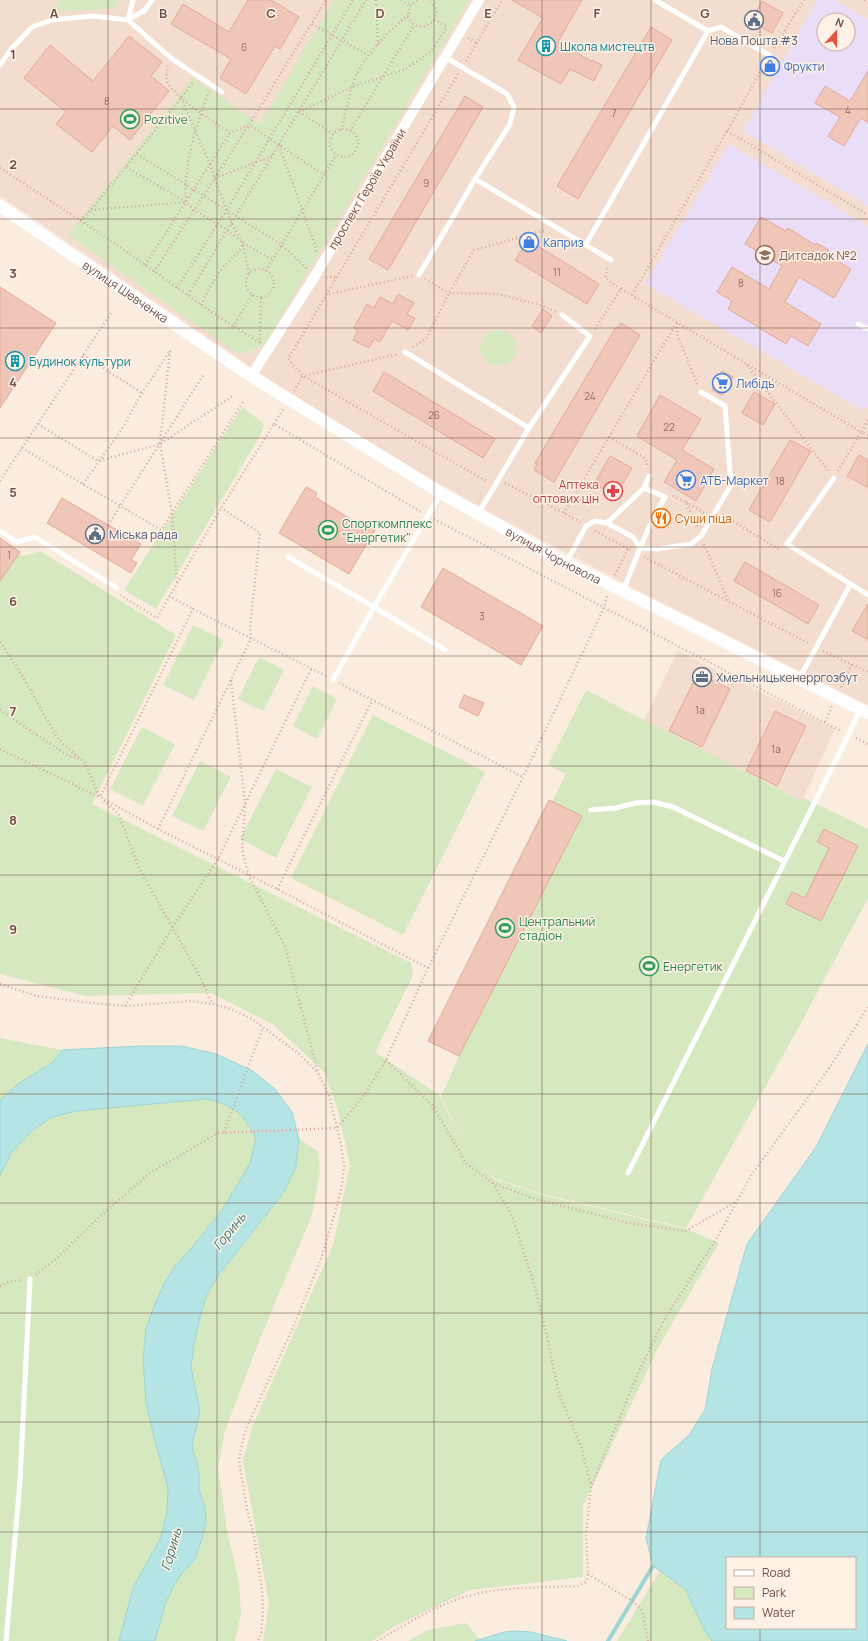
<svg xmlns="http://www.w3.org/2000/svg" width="868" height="1641" font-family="Manrope,sans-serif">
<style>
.residential{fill:#f3ddce;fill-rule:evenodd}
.education{fill:#eaddf7;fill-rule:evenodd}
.green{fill:#d6e8bf}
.water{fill:#b5e4e4;stroke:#9cd5d5;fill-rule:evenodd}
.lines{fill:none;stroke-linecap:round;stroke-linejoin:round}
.stream{stroke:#9cd5d5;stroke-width:4}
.building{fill:#f0c6b8;stroke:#e2aa99}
.path{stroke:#d4a99c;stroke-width:2.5;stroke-dasharray:1 3;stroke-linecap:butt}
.service{stroke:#fff;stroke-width:5}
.minor{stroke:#fff;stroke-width:10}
.tertiary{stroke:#fff;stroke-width:12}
.grid{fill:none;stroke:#715148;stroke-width:1;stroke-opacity:0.55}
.labels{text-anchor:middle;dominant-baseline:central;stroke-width:3;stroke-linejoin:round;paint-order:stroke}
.number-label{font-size:10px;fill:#916e64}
.service-label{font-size:12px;fill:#4e5e75;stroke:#fff1e5;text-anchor:start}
.culture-label{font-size:12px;fill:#0d838f;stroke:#fff1e5;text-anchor:start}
.shop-label{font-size:12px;fill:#366cbe;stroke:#fff1e5;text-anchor:start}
.leisure-label{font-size:12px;fill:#27864d;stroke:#fff1e5;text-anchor:start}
.street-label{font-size:12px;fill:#715148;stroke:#fff1e5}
.education-label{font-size:12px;fill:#785e54;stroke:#fff1e5;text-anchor:start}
.health-label{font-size:12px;fill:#be3a42;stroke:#fff1e5;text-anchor:end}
.food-label{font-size:12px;fill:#c56008;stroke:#fff1e5;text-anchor:start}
.water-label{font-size:13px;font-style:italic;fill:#3c7677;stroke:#fff1e5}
.grid-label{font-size:13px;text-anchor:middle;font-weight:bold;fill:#715148;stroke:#fff1e5;stroke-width:3;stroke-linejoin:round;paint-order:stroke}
</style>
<rect width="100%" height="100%" fill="#fbece0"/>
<g class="residential">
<path d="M0,0h868v705l-225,-112 -147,-77 -80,-46 -134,-82 -282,-192zM824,20h24v24h-24z"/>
<path d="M678,651l157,78 -33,72 -158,-81z"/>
</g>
<g class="education">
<path d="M817,0h18l33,19v187l-125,-75zM824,20h24v24h-24z"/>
<path d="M729,144l139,82v178l-4,7 -219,-127z"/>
</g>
<g class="green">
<path d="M60,0h60l-5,8 -63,4z"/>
<path d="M334,0h135l-203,342 -14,9 -14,3 -170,-119 125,-157 67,46z"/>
<circle cx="498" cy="348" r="18"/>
<path d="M242,407l22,17 -4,12 -104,173 -32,-19z"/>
<path d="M0,541l23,15 17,-5 136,84 -84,169 319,159 2,12 -38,77 64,43 29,54 -27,-52 18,-41 -31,-15 121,-242 3,2 14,-27 -18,-9 38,-75 216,111 2,-3 64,31v69l-73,136 -109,194 -140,-33 -52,-17 -22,-22 22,23 52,17 140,33 33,14 -61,105 -75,158v71l-113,13 -75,36 -23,15h-109l6,-38 -26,-142 9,-34 81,-182 17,-80 -12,-54 -14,-39 -50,-47 -63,-32 -126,3 -85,-22z"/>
<path d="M193,625l31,15 -30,60 -31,-15z"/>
<path d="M259,657l25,13 -21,41 -25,-12z"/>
<path d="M313,686l24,13 -20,40 -24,-13z"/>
<path d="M373,715l112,57 -82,163 -112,-57z"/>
<path d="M142,727l33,17 -32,62 -33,-17z"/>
<path d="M200,761l31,16 -28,54 -31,-15z"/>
<path d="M276,769l36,18 -36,71 -36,-19z"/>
<path d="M0,1038l62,12 -9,12 -35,22 -18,16z"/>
<path d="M207,1099c29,8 35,13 49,39l-6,25 -11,19 -17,28 -33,41 -14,15 -29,62 -3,33 3,41 6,28 16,58 -1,24 -6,25 -11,19 -25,61 -6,24h-119v-363l2,-2h-2v-101l12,-23 21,-22 17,-12 26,-7z"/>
<path d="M299,1139l19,12 2,21 -8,43 -51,121 -36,95 -7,36 9,64 12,51 2,33 -6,26h-80l10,-37 10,-20 8,-12 11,-11 11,-54 -6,-17v-16l-7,-29 5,-51 -6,-27 3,-23 6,-27 7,-23 13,-21 64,-81 12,-25z"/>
<path d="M660,1571l25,18 20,42 7,10h-95z"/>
<path d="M466,1623l13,16 -4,2h-67l20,-11z"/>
</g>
<g class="water">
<path d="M868,1044v597h-156l-7,-10 -20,-42 -32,-23 -7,-28 15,-78 28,-25 16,-25 7,-41 35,-125 69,-97zM727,1558h128v70h-128z"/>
<path d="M141,1046h40l35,8 37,17 22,18 17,23 7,27 -3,28 -12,25 -64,81 -13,21 -7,23 -6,27 -3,23 9,45 -8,33 2,10 3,6 2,13v16l6,17 1,15 -4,17 -8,22 -11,11 -8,12 -10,20 -10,37h-36l14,-53 28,-51 6,-25 1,-24 -16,-58 -6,-28 -3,-41 3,-33 9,-24 10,-22 10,-16 14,-15 33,-41 17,-28 11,-19 6,-25c-14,-26 -20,-31 -49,-39l-131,12 -26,7 -17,12 -21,22 -12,23v-75l18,-16 35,-22 9,-12z"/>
<path d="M518,1631l13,1 36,9h-92l29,-9z"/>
</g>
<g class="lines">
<path class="stream" d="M608,1641l45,-75"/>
</g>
<g class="building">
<path d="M248,0h23l28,17 -19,32 -5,-3 -29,48 -26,-16 11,-19 -60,-35 12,-20 46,28z"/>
<path d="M512,0h70l-24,42 33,19 1,-1 10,5 -8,16 -24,-12 -9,15 -43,-24 25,-42z"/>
<path d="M762,1l21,12 -11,20 -21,-12z"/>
<path d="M651,27l21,13 -94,159 -21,-13z"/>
<path d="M129,36l33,26 -11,14 18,15 -39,49 -17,-14 -21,26 -36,-28 10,-12 -42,-34 26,-33 43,36z"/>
<path d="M868,71v52l-7,-5 -17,28 -16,-10 12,-19 -25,-14 10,-17 25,15z"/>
<path d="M465,96l18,11 -95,163 -19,-11z"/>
<path d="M761,217l25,14 2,-3 27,17 1,-2 13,7 -3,4 25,15 -17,29 -35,-21 -14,25 36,22 -13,22 -17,-10 -5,8 -58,-35 4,-8 -15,-9 15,-25 37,22 13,-23 -37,-22z"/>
<path d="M528,240l71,44 -12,20 -72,-44z"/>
<path d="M0,287l56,36 -56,85z"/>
<path d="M398,294l16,9 -7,11 8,4 -7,12 -16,-9 -12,21 -6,-3 -5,9 -16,-8 5,-9 -4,-3 13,-24 7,4 6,-11 13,7z"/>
<path d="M543,309l9,7 -11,17 -9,-7z"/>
<path d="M621,323l19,12 -86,147 -20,-12 3,-6 -2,-1 81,-136 2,1z"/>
<path d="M722,371l11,6 -11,18 -10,-5z"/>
<path d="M384,372l111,67 -12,19 -110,-67z"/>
<path d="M754,392l21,12 -12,21 -21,-12z"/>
<path d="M660,395l41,24 -19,31 32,19 -18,32 -32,-19 13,-22 -40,-24z"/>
<path d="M790,440l21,11 -41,71 -21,-12z"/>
<path d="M859,455l9,5v28l-21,-12z"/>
<path d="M610,456l22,12 -16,28 -22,-12z"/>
<path d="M306,487l11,6 -2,4 47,29 3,-5 11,7 -27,46 -70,-41z"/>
<path d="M62,498l79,46 -10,16 6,3 -6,10 -84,-50z"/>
<path d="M0,538l20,14 -20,29z"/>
<path d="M745,562l74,43 -11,19 -74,-43z"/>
<path d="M443,568l100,58 -22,39 -100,-58z"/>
<path d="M868,604v36l-16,-9z"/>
<path d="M698,673l32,16 -28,58 -33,-16z"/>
<path d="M464,695l20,8 -6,13 -19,-9z"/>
<path d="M775,711l31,15 -29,60 -31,-15z"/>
<path d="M549,800l33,16 -123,240 -31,-15z"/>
<path d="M824,829l34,17 -37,75 -35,-17 6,-12 13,6 24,-50 -12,-6z"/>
</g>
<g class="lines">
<g class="path">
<path d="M376,0l2,45"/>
<path d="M401,0l9,6"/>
<path d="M417,0l-7,6 -2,11c13,24 42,-3 20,-17"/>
<path d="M864,0l4,2"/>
<path d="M434,20l14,7"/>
<path d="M312,24l56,31"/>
<path d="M468,38l9,5"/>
<path d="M774,48l30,-48"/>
<path d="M466,61l36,-61"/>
<path d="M168,66c-2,4 -2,11 -1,15 6,16 49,42 63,52"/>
<path d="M458,74l-170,285 15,17 185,106"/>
<path d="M181,98l29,67 21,57 12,21 6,31"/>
<path d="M299,112l53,-25 51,-17 15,-9 13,-10 16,-24"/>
<path d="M299,112l34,22"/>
<circle cx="344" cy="143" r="14"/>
<path d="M341,130c4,-14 7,-29 11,-43 8,-29 34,-53 56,-72"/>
<path d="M350,131l64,-106"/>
<path d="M727,131l141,84"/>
<path d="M279,145l37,103v4"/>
<path d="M137,154l145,91 26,25"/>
<path d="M126,167l60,35 8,8 33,20 16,13 30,17"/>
<path d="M0,168c48,31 97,63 144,96 38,27 75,55 116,78l1,-45"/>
<path d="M215,178l57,-22"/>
<path d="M91,210l95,-8c-3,-35 10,-78 23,-110"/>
<path d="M80,220l11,-10 102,-127"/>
<path d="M145,265l85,-132 19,-8 75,50"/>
<circle cx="260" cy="283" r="14"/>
<path d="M266,271l70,-116"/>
<path d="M154,272l95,-147 77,-125"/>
<path d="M326,277h12"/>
<path d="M425,279l24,14 49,1 45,12 13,6"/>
<path d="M177,288l49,-77 127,-211"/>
<path d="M621,289l240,143 7,-12"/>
<path d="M329,294l83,-18"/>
<path d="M188,295l178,-295"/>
<path d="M632,295l95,-164 39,-70"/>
<path d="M201,305c7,-14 14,-28 24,-40 7,-8 15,-12 18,-22"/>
<path d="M677,323v11l21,52"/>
<path d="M233,327l19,-32"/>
<path d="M595,329l26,-40 -16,-11 3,-11"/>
<path d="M413,347l13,-8 23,-46 25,-43 72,-20"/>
<path d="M170,351l-10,93 12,69 5,70"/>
<path d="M83,355l59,38"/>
<path d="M747,365l82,107"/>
<path d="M294,391l9,-15 95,-22"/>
<path d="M38,424l60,37 62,-17 74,-49"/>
<path d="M274,424l9,-15"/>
<path d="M609,437l37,22 2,9"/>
<path d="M22,448l139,82 82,-128"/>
<path d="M838,471l23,-39 7,3"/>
<path d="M0,481l111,-168"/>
<path d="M505,483l59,30 16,9"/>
<path d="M83,484l39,-55 20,-36 28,-42"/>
<path d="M673,496l13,6 11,25"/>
<path d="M686,502l20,12"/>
<path d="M564,513l113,-191"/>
<path d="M723,515l57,35"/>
<path d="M434,519l407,212"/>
<path d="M108,525l96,-151"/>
<path d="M595,531l36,19"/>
<path d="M704,544l24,56"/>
<path d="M644,557l166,87"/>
<path d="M615,575l13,-26"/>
<path d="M120,595l37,23 64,-110 53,-84 147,88"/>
<path d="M169,596l24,13"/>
<path d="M0,642l20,30 38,67 27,24 15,35"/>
<path d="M823,651l45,21"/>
<path d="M326,676l-133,-67 -93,188 58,32 119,60 151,79"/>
<path d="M231,680l14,123 -3,47 7,26 36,70 33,127"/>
<path d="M339,683l184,94"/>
<path d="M841,687l11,-23"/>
<path d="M0,710l67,45 12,4"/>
<path d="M825,722l7,-16"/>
<path d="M856,738l12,6"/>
<path d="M0,749l99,48"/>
<path d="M104,801l14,12 21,55 59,105 14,30"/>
<path d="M158,829l93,-190 -1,-11 10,-95 -39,-25"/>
<path d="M277,889l95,-188"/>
<path d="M0,984l37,12 46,6 42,4 65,-5 23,3 18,5 21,10 46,34 20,20 11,22 12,50 3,21 -2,19 -5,21 -16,53 -29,71 -41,88 -7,17 -5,25 8,49 7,27 8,54 1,22 -2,22 -3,7"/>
<path d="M125,1006l47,-78 46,-69 93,-190"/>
<path d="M386,1060l46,45 34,58 27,20 39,15 97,25 57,8 51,-30"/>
<path d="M224,1132l39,-105"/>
<path d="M493,1183l20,35 21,66 13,52 12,58 22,52 10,40"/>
<path d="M36,1275l21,-17 37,-36 56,-49 68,-40 119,-5 28,-34 21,-34 42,-92 95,-191 81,-169 3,-12"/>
<path d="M0,1286l12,-5 11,-1"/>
<path d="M588,1574l43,26 11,10 6,31"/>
<path d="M377,1641c29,-17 59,-36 91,-45 36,-10 73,-8 110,-10l8,-4 2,-8 -2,-39 5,-48 48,-116 25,-51 54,-84 34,-62 78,-107 38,-60"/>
</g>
<g class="service">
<path d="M152,0l-7,10 -17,10 44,39 50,33"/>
<path d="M655,0l53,31 13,-4 48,28"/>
<path d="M0,65l12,-17 20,-21 20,-7 41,-4 35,4 5,-20"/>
<path d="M475,179l136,81"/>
<path d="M586,244l122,-213"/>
<path d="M419,275l56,-96 35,-55 4,-17 -7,-13 -62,-37"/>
<path d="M858,324l10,5"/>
<path d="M405,352l124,76"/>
<path d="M834,478l-47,66 81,51"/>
<path d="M644,488l5,-12"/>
<path d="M478,514l51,-86 61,-92 -28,-21"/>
<path d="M0,531l17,11 18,-5 82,51"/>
<path d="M288,557l86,50 67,-114"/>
<path d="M566,563l20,-37 9,-5 12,2 26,14 7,11 14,-32 11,-19 -21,-9 -37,35"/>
<path d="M623,591l17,-43 17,1 34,-5 10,-8 30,-51 -6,-79 -24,-14"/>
<path d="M799,679l51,-94"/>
<path d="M333,680l41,-73 71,43"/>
<path d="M591,810l25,-2 20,-5 17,-1 20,5 111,54"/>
<path d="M628,1173l221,-439 11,-25"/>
<path d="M6,1641l14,-160 10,-202"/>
</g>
<path class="minor" d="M251,376l64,-100 164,-276"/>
<path class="tertiary" id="s1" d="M0,206l251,170 190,117 125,70 302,150"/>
</g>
<path class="grid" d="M108,0v1641M217,0v1641M326,0v1641M434,0v1641M542,0v1641M651,0v1641M760,0v1558M0,109h868M0,219h868M0,328h868M0,438h868M0,547h868M0,656h868M0,766h868M0,875h868M0,985h868M0,1094h868M0,1203h868M0,1313h868M0,1422h868M0,1532h868M760,1628v13"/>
<defs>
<g id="civic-ring" transform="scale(1)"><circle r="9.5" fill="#fff1e5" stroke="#5c6f8a" stroke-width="1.5"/><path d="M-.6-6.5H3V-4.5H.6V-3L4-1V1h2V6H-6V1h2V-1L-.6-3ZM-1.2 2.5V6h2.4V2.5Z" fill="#5c6f8a"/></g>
<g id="building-ring" transform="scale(1)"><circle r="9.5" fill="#fff1e5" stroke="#0f9aa8" stroke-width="1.5"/><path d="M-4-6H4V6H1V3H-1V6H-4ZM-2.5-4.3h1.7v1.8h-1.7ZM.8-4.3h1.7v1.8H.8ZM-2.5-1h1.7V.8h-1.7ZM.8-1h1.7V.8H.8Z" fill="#0f9aa8"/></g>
<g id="shop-ring" transform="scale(1)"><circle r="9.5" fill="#fff1e5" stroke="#3f7fe0" stroke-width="1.5"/><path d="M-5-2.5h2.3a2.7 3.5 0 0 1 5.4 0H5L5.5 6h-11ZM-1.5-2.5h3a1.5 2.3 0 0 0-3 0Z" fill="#3f7fe0"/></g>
<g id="stadium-ring" transform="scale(1)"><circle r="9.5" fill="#fff1e5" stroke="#2e9e5b" stroke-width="1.5"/><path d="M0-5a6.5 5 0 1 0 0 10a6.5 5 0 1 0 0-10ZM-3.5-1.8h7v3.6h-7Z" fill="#2e9e5b"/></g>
<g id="school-ring" transform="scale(1)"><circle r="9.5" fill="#fff1e5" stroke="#8d6e63" stroke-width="1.5"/><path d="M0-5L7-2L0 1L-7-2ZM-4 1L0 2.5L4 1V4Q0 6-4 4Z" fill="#8d6e63"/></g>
<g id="supermarket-ring" transform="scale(1)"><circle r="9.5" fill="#fff1e5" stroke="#3f7fe0" stroke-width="1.5"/><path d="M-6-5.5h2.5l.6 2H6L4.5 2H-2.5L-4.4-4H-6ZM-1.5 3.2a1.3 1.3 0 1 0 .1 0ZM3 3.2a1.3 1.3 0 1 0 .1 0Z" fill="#3f7fe0"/></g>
<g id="pharmacy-ring" transform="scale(1)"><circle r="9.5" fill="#fff1e5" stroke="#e0444e" stroke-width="1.5"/><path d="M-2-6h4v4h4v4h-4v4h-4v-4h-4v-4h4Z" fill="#e0444e"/></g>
<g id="restaurant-ring" transform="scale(1)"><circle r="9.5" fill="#fff1e5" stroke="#e8710a" stroke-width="1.5"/><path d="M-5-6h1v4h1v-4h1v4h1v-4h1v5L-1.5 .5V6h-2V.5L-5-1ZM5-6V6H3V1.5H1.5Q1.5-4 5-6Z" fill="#e8710a"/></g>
<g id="office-ring" transform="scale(1)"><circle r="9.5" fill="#fff1e5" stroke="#5c6f8a" stroke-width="1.5"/><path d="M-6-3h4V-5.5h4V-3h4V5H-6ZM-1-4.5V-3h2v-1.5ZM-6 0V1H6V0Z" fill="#5c6f8a"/></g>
</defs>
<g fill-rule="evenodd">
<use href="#civic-ring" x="754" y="20"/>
<use href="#building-ring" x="546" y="46"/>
<use href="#shop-ring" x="770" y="66"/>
<use href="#stadium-ring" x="130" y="119"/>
<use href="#shop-ring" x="529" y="242"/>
<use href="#school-ring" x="765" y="255"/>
<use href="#building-ring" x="15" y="361"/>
<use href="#supermarket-ring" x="722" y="383"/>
<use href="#supermarket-ring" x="686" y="480"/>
<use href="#pharmacy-ring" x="613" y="491"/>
<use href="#restaurant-ring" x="661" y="518"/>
<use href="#stadium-ring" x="328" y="530"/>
<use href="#civic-ring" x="95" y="534"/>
<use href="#office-ring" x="702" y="677"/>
<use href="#stadium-ring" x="505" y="928"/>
<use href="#stadium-ring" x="649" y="966"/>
</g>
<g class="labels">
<g class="number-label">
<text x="244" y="47">6</text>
<text x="107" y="101">8</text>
<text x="848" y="110">4</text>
<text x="614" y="113">7</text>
<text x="426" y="183">9</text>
<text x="557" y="272">11</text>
<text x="741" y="283">8</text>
<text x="590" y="396">24</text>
<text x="434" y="415">26</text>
<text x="669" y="427">22</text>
<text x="780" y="481">18</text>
<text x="9" y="555">1</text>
<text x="777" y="593">16</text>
<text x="482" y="616">3</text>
<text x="700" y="710">1а</text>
<text x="776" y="749">1а</text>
</g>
<g class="service-label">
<text x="754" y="40" text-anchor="middle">Нова Пошта #3</text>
<text x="109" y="534">Міська рада</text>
<text x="716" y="677">Хмельницькенерргозбут</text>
</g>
<g class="culture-label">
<text x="560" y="46">Школа мистецтв</text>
<text x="29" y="361">Будинок культури</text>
</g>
<g class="shop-label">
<text x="784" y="66">Фрукти</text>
<text x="543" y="242">Каприз</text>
<text x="736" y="383">Либідь</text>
<text x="700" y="480">АТБ-Маркет</text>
</g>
<g class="leisure-label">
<text x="144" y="119">Pozitive</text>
<text x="342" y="523">Спорткомплекс<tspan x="342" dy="14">"Енергетик"</tspan></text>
<text x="519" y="921">Центральний<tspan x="519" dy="14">стадіон</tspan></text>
<text x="663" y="966">Енергетик</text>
</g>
<g class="street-label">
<text transform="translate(367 189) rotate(-59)">проспект Героїв України</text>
<text stroke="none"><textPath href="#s1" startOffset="152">вулиця Шевченка</textPath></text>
<text stroke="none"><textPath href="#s1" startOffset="655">вулиця Чорновола</textPath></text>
</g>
<g class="education-label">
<text x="779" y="255">Дитсадок №2</text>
</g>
<g class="health-label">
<text x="599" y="484">Аптека<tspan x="599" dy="14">оптових цін</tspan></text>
</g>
<g class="food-label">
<text x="675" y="518">Суши піца</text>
</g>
<g class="water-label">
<text transform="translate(229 1231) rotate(-51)">Горинь</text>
<text transform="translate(171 1549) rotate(-74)">Горинь</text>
</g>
</g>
<g class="grid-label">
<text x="54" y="18">A</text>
<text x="163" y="18">B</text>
<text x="271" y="18">C</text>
<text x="380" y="18">D</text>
<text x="488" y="18">E</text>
<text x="597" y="18">F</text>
<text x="705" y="18">G</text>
<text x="13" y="59">1</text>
<text x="13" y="169">2</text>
<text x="13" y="278">3</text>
<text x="13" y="387">4</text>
<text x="13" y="497">5</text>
<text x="13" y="606">6</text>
<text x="13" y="716">7</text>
<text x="13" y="825">8</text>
<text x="13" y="934">9</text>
</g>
<rect x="726" y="1557" width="130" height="72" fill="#fff1e5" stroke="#c6b1a6"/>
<rect x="734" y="1570" width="20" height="6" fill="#ffffff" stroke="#c6b1a6"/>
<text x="762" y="1577" font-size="12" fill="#715148">Road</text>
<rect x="734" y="1587" width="20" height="12" fill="#d6e8bf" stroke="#c6b1a6"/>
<text x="762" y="1597" font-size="12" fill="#715148">Park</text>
<rect x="734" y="1607" width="20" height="12" fill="#b5e4e4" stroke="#c6b1a6"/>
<text x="762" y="1617" font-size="12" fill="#715148">Water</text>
<g transform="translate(836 32) rotate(21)"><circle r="19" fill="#fff1e5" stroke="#c6b1a6"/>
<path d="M0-3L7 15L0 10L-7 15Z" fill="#e45246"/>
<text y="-6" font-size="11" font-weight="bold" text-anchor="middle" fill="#715148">N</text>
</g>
</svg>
